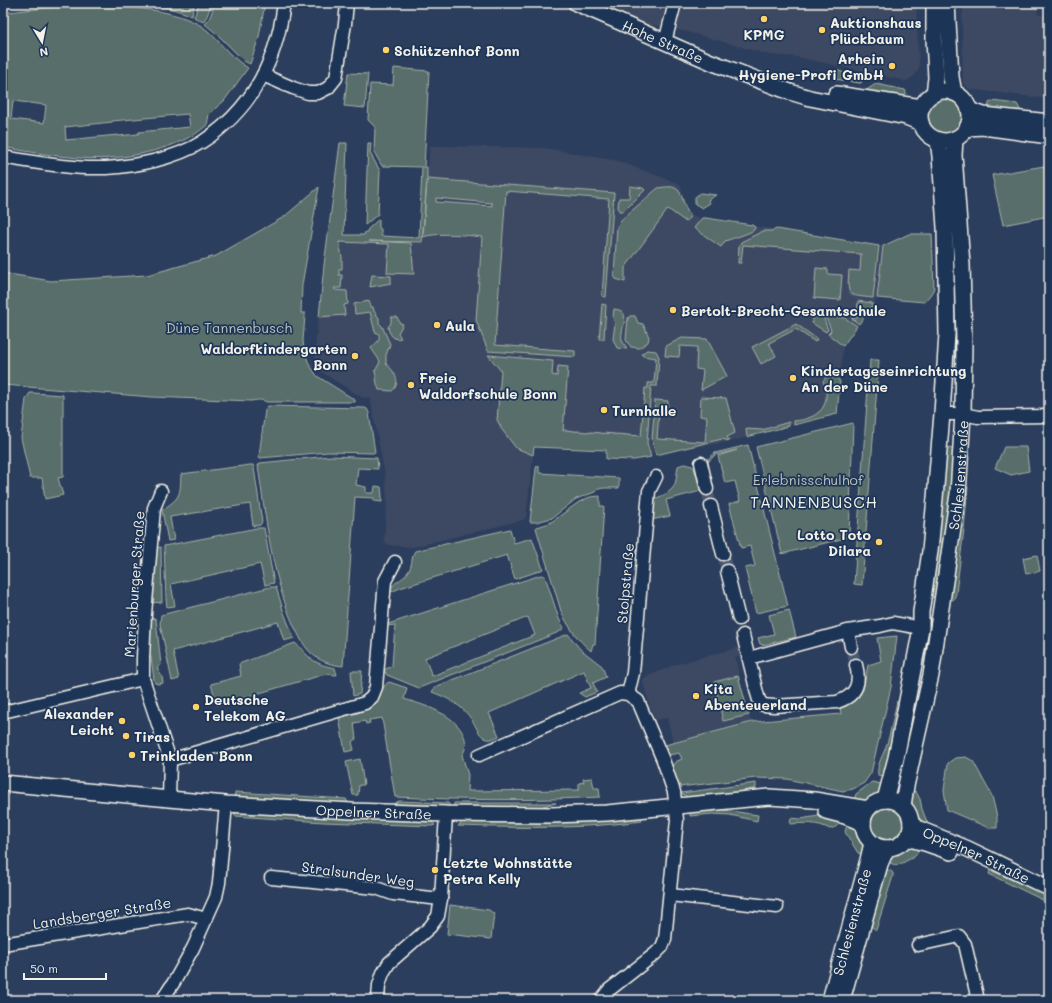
<svg xmlns="http://www.w3.org/2000/svg" width="1052" height="1003" font-family="Mali,sans-serif">
<style>
.built{fill:#3e4964}
.green{fill:#586e6a;stroke:#a6b0a9;fill-rule:evenodd}
.lines{fill:none;stroke-linecap:round;stroke-linejoin:round}
.minor-tunnel{stroke:#4a5972;stroke-width:12;stroke-dasharray:12 6;stroke-linecap:butt}
.minor-casing{stroke:#f4f1e8;stroke-width:15}
.tertiary-casing{stroke:#f4f1e8;stroke-width:18}
.minor{stroke:#1d3557;stroke-width:12}
.tertiary{stroke:#1d3557;stroke-width:15}
.poi-dot{fill:#ffd166;stroke:#1d3557;stroke-width:1.5}
.labels{text-anchor:middle;dominant-baseline:central;stroke-width:3.5;stroke-linejoin:round;paint-order:stroke}
.poi-label{font-size:14px;font-weight:bold;fill:#f4f1e8;stroke:#1d3557;text-anchor:start}
.street-label{font-size:14px;fill:#f4f1e8;stroke:#1d3557}
.park-label{font-size:14px;fill:#bdc3bc;stroke:#1d3557}
.quarter-label{font-size:16px;letter-spacing:1px;fill:#f4f1e8;stroke:#1d3557}
</style>
<rect width="100%" height="100%" fill="#2c3e5d"/>
<filter id="ink" filterUnits="userSpaceOnUse"><feTurbulence type="fractalNoise" baseFrequency=".025" numOctaves="2"/><feDisplacementMap in="SourceGraphic" scale="8" xChannelSelector="R" yChannelSelector="G"/><feConvolveMatrix kernelMatrix="1 2 1 2 8 2 1 2 1" color-interpolation-filters="sRGB"/></filter>
<g filter="url(#ink)">
<g class="built">
<path d="M600,3h316l3,65 -5,8 -7,5 -110,-24 -27,-2 -82,-23 -41,-8z"/>
<path d="M964,3h75l-2,11 12,3v82l-80,-10 -6,-6 -1,-64z"/>
<path d="M430,146l114,2 74,13 62,23 8,29 11,5 190,29 -11,51 -35,48 -6,68 -109,28 -71,11 -51,-3 -72,-3 -8,70 -3,3 -110,27 -25,-2 -2,-2 -2,-3 3,-40 -2,-25 -15,-78 -7,1 -40,-25 -5,-5 -2,-6 -1,-6 1,-15 8,-76 4,-26 94,4z"/>
<path d="M740,647l3,8 -8,3 16,64 -78,20 -6,-24 -11,2 -5,-11 -8,-26 1,-5 30,-13z"/>
</g>
<g class="green">
<path d="M124,3h70l-2,13c-21,-10 -46,-11 -68,-13z"/>
<path d="M199,3h13l-5,13 -4,6 -9,-5 2,-5z"/>
<path d="M215,3h50l-6,34 -9,27 -6,-3 -27,-27 -12,-10 5,-7z"/>
<path d="M102,5c32,3 73,4 101,22 10,7 17,17 26,26 6,5 12,11 19,15l-24,33 -15,13 -2,11c-4,3 -7,6 -12,9 -32,19 -79,27 -116,24 -25,-2 -51,-6 -76,-11v-134c33,-5 66,-7 99,-8zM13,101l33,4 -2,18 -33,-4zM188,114l2,13 -51,5 -1,2 -20,2v-1l-52,5 -1,-13 47,-5v-1z"/>
<path d="M394,68l35,3 -5,96h3v12l187,14 -8,104 -4,-1 7,-97 -103,-8 -11,154 80,6v6l-87,-6 -12,-31 6,-83c-15,-2 -45,-5 -59,0l4,-57 -5,62 -53,-1 42,2 3,31 -27,-1 2,-29 -50,-2 3,15v12h-3v6h3l-1,13h-7l1,2 12,1 1,13 -4,1 1,10 -26,2 5,-52 16,-122h7l-3,92h20l1,-3h2l1,-3 11,-10v9l2,1v7l38,2 3,-71 -40,-1 -8,-14 1,-25 -7,-7 2,-36 23,1zM436,198l56,5v3l-56,-4z"/>
<path d="M836,70l26,9v2l-1,2h-2l-24,-4z"/>
<path d="M348,73l20,1 -3,34 -21,-2z"/>
<path d="M876,84l29,6 1,2 -1,9 -38,-10 1,-2z"/>
<circle cx="945" cy="116" r="17"/>
<path d="M991,101l26,3 5,9 -34,-1 1,-9z"/>
<path d="M368,143h3l-1,10 10,18 -2,43 -13,11z"/>
<path d="M1044,166l5,24 -3,5 3,21 -46,9 -11,-50z"/>
<path d="M630,186l13,2 2,2 -21,21h-5l-1,-4 1,-9h10z"/>
<path d="M319,187l-17,98 -1,28h4v3l-2,24 1,10 5,14 8,12 38,24v2h-88c-7,-3 -8,-2 -16,-1l-99,-4 -149,-12v-112l48,8 96,-6 69,-19 68,-39z"/>
<path d="M665,187c3,0 7,-1 10,1 9,3 7,21 16,27l-5,7 -18,-13 -43,59v14l-9,-3 -2,-3 3,-49 4,-7 37,-32z"/>
<path d="M700,193l16,2 -8,5 2,3 -8,5 -5,-3 -2,-1v-7z"/>
<path d="M702,218h4l46,7 3,2v1l-2,3 -10,4 -18,6 -4,6 -27,-19z"/>
<path d="M777,229l102,17 -6,52c-26,-3 -26,-1 -24,-28l11,1 1,-17 -118,-9 -2,18h-3l1,-17 2,-4 22,-11h8z"/>
<path d="M909,234h23l2,54c-2,6 -6,9 -10,14l-47,-4 6,-52z"/>
<path d="M816,268l12,1v5l14,1 -2,25 -26,-2z"/>
<path d="M372,275l19,1v7l-21,4z"/>
<path d="M369,301l1,6h3l1,4 5,7v5l3,3 8,18 -1,3 -3,8v9c8,6 16,19 6,27l-11,-1h-2l-2,-6 -2,-13 4,-7 1,-3 -9,-13c5,-5 11,-8 7,-15l-3,-1 -5,-20 -15,2 -1,-10z"/>
<path d="M858,301l14,2v3l-13,18 -8,-6h6z"/>
<path d="M602,304l4,1 -2,34h-5z"/>
<path d="M614,309c20,2 5,20 8,31 1,3 4,6 5,9l-10,-1 -4,-9 2,-15 -2,-7z"/>
<path d="M813,315l10,1 5,14 -2,2 -14,-9z"/>
<path d="M630,316h5l3,7 5,1 6,13 -1,5 -9,6 -8,-1 -5,-7 2,-22z"/>
<path d="M825,316l20,2 12,8 -14,20 -15,-12 3,-3 -1,-4z"/>
<path d="M391,317h6l3,6 3,1 -5,9 3,5c-7,3 -12,-4 -13,-11l3,-4z"/>
<path d="M796,324l21,15 -2,3 -19,-13 -27,14 7,13 -15,8 -9,-17z"/>
<path d="M682,338l25,1 20,37 -26,14 2,-20 -7,-1 1,-22 -17,-1 -1,11 -14,-1 1,-10z"/>
<path d="M647,350l9,1 3,6 -2,29h-6l-4,57 4,14 -17,3 -28,-1v-9l-72,-3 -1,8 -17,-7 -16,-21h1l-4,-7 4,-49 -13,-16 65,6 -1,14 5,1 1,-10 10,1 -5,64 1,-1 11,1v1l1,-1 12,1 1,1 1,-1 11,1 1,1 1,-1 12,1v1l1,-1 12,1 1,1v-1l11,1 1,1 4,-49h3v-5h6l2,-25 -13,-2 -2,-2z"/>
<path d="M870,360h9l-17,225 -8,-1z"/>
<path d="M829,373l11,8 -3,33 -43,11v-4c24,-2 39,-15 29,-40z"/>
<path d="M30,393h3l30,2v82l-5,1 5,17 -18,4 -3,-21h-12l-9,-40 5,-39z"/>
<path d="M701,397l25,1 9,35 -8,4 2,4 -7,-2 -66,16 -4,-16 3,-39 13,1 -1,13 -8,-1 -2,26 48,3 2,-25 -7,-1z"/>
<path d="M268,406l97,2 2,1 2,4 6,39 -2,1 -45,-1 -68,6 -1,-2 6,-46z"/>
<path d="M789,422v4l-42,11 -1,-8 16,1z"/>
<path d="M853,423l-4,114 -67,17 -26,-107z"/>
<path d="M748,445l40,161 -32,7 -11,-45 10,-2 -5,-20 -9,2 -12,-44 11,-3 -5,-20 -10,2 -7,-27 19,-6 -22,5 -7,7v-3l7,-6z"/>
<path d="M946,447l9,1 -6,71 -9,79 -10,-1z"/>
<path d="M1004,447h22l3,24 -18,4 -16,-7z"/>
<path d="M330,456l47,2 1,11 -20,-1 -2,17 10,2v6h8l1,-7 6,1 1,9v6l-8,-1v-3l-19,-1 -12,169c-11,-1 -22,-4 -31,-12 -8,-7 -13,-18 -18,-28 -22,-49 -28,-107 -36,-160l2,-3z"/>
<path d="M684,464l8,2 2,2 7,23 -35,9 4,16 -19,4 3,-21c10,-4 20,-7 22,-19 1,-5 1,-9 2,-14z"/>
<path d="M250,465h3l1,3 8,54 -2,3 -7,1 -3,-22 -80,13 4,23 -6,1 -6,-31c19,-13 18,-14 19,-36z"/>
<path d="M537,466h2v7l80,5v10h-15l-6,1 -3,3 -19,7 -24,19 -16,4h-6l6,-54z"/>
<path d="M967,487h1l-4,42 -8,64 -2,6 -1,1 -5,-1 12,-84z"/>
<path d="M600,496v10h4l-9,138h-2l-2,7c-14,-12 -22,-23 -30,-40l-25,-83 1,-1 13,-4 29,-21 11,-5z"/>
<path d="M257,528h7l10,55 -9,2 -5,-21 -89,20 4,22 -8,1 -1,-8 -2,-53z"/>
<path d="M510,529l4,14 18,-5 11,31 -4,2 -24,8 -8,-24 -107,33 -11,5c3,-12 14,-12 19,-21 5,-7 3,-16 7,-21z"/>
<path d="M161,547l1,55 -11,1 4,-55z"/>
<path d="M1037,555l3,16 -14,3 -3,-16z"/>
<path d="M541,575l4,1 14,43 5,9 -5,4 -140,56 -32,-13 -3,-5 8,-4 3,-41 -8,1 1,-2zM528,617l7,18 -103,41 -7,-18z"/>
<path d="M270,587h6l8,26 10,25 -10,3 -6,-19 -105,29 6,28 -7,2 -12,-57 1,-9z"/>
<path d="M789,610l7,27 -33,8 -3,-1 -2,-6 16,-4 -5,-19z"/>
<path d="M151,618l5,1 5,46 -4,3 5,9 1,6 -5,1 -3,-1 -1,-3 -3,-23 -3,-1 1,-37z"/>
<path d="M568,634l12,15 22,17 4,11 -13,6 4,9 -12,5 -6,-4 12,-5 -7,-17 -95,42 10,23c-5,2 -9,5 -14,2 -7,-4 -9,-12 -13,-18 -10,-15 -24,-22 -40,-28l3,-5z"/>
<path d="M897,636l-6,51 -20,86 -7,10 -11,6 -10,2 -56,-12 -31,-1 -77,9 -7,-21 3,-4 7,-3 -3,-6 -10,2 -4,-10 87,-23 89,-8 -1,-9 13,-4 10,-11 5,-25 13,-4 -4,-23z"/>
<path d="M295,643c5,4 9,9 14,14 8,7 16,9 26,11l2,7 -11,-1 -109,31 -6,-21 30,-8 -2,-12z"/>
<path d="M351,671h11l-2,23 -7,2z"/>
<path d="M738,676l11,39 -26,6 -9,-39z"/>
<path d="M389,682l18,6 -3,11c13,4 27,8 39,15 14,7 30,26 19,41l6,20 -1,16 112,-1v-7l5,-1 -1,-3 9,-1 2,10h5l1,9c-68,4 -137,3 -205,0l-13,-79 -13,2 1,3 -4,1 -1,-3 -11,2 2,16 -2,1 -2,2 2,8 -9,2 -6,-35c14,-3 33,-5 40,-19 3,-6 4,-13 10,-16z"/>
<path d="M897,701l3,1 -10,44 -3,32 -9,-3c-2,-10 6,-21 9,-31 4,-14 7,-29 10,-43z"/>
<path d="M966,757l7,4 19,35 5,21v11h-8l-42,-18 -3,-20 4,-27 7,-5z"/>
<path d="M360,759l4,26h-5l-1,10h-5l-7,-33z"/>
<path d="M872,782l14,3c-6,13 -20,19 -33,18l3,-9z"/>
<path d="M756,783v5l-21,5 -47,4 -4,-2 -3,-2z"/>
<path d="M908,790l8,2 4,7 2,10 5,13 -1,7 -10,-9 -8,-19z"/>
<path d="M235,792l111,7 2,4v1l-114,-6z"/>
<path d="M399,801l49,2 2,3 -2,2 -57,-3z"/>
<path d="M454,803h102l-21,5 -81,-1z"/>
<circle cx="887" cy="823" r="17"/>
<path d="M710,809l14,1 34,5 -1,6 -27,-6 -18,-1 -22,2v-2l2,-2z"/>
<path d="M239,812l128,7 65,3 3,3 -3,1 -108,-4 -89,-6 -1,-2 2,-1z"/>
<path d="M825,815l16,4c-2,6 -4,8 -11,10 -13,-7 -26,-6 -40,-5l1,-6 9,1z"/>
<path d="M641,817l1,4c-61,8 -123,7 -184,5l5,-4h88z"/>
<path d="M848,821l7,5 4,4 2,6 4,6 2,14 -9,-3 -13,-21z"/>
<path d="M910,845h10c-1,3 -2,7 -4,10 -2,3 -5,3 -8,5 -8,4 -11,8 -21,1l3,-7 14,-8z"/>
<path d="M883,868l8,3 2,2v3l-17,54 -5,-4 4,-17 1,-18z"/>
<path d="M990,870l59,26v7l-60,-29z"/>
<path d="M450,905l39,5 5,4 -3,25 -44,-5z"/>
</g>
<g class="lines">
<g class="minor-tunnel">
<path d="M707,489l4,17"/>
<path d="M723,554l4,17"/>
<path d="M851,647l5,18"/>
</g>
<g class="minor-casing">
<g id="minor">
<path d="M665,42l10,-39"/>
<path d="M263,75l30,13 15,5h10l10,-5 8,-10 9,-54 2,-21"/>
<path d="M3,157c28,5 56,10 84,11 6,0 13,0 19,0 30,-2 69,-9 96,-26 49,-32 75,-81 82,-139"/>
<path d="M942,414h21l15,3 71,-1"/>
<path d="M701,463l6,26"/>
<path d="M161,491l-7,17 -9,106 -2,44v21l27,81 -1,39"/>
<path d="M711,506l12,48"/>
<path d="M727,571l12,48"/>
<path d="M848,631l3,16"/>
<path d="M743,635l14,58 2,7 4,5 11,1 63,-4c19,-6 24,-18 19,-37"/>
<path d="M749,658l99,-27 32,-5 13,-3 28,5"/>
<path d="M628,694l5,-21 16,-182 7,-14"/>
<path d="M3,712l140,-33"/>
<path d="M479,755l141,-62 8,1 10,7 25,59 11,32 3,28 -12,119 -3,8 -7,7 -46,36 -8,10"/>
<path d="M170,760l195,-57 7,-6 4,-10 9,-106 10,-19"/>
<path d="M271,878l105,10 17,6 48,5"/>
<path d="M670,895l107,12"/>
<path d="M3,944l185,-30 18,5"/>
<path d="M918,945l41,-9 6,8 13,56"/>
<path d="M162,1000l12,-18 19,-34 23,-51 3,-14 7,-79"/>
<path d="M378,1000l1,-15 4,-12 6,-10 41,-36 8,-11 3,-17 5,-85"/>
</g>
</g>
<g class="tertiary-casing">
<g id="tertiary">
<path id="s1" d="M576,3l135,59 79,30 20,6 96,19 15,6"/>
<path d="M934,3v35l2,40 -2,16"/>
<path d="M947,3l4,74 3,16"/>
<circle cx="945" cy="116" r="25"/>
<path d="M836,94l79,12h8"/>
<path d="M969,110l15,5 65,7"/>
<path d="M967,128l16,-1 66,9"/>
<path id="s2" d="M3,783l166,16 57,5 126,7 94,3 105,1 56,-2 162,-16 45,3 54,9"/>
<path d="M885,800l11,-42 25,-130v-16l9,-61 5,-53 7,-84 5,-80 -2,-107 -5,-71 -2,-16"/>
<circle cx="887" cy="824" r="24"/>
<path id="s3" d="M903,806l3,-20 25,-111 27,-181 5,-80 1,-74 -2,-75 -8,-110 1,-16"/>
<path d="M826,811l19,5 18,7"/>
<path id="s4" d="M911,823l6,5 51,21 81,39"/>
<path d="M906,838l19,5 26,9"/>
<path id="s5" d="M830,1000l38,-140 4,-17"/>
<path d="M842,1000l38,-136 7,-16"/>
</g>
</g>
<use href="#minor" class="minor"/>
<use href="#tertiary" class="tertiary"/>
</g>
</g>
<g class="poi-dot">
<circle cx="764" cy="19" r="4"/>
<circle cx="822" cy="30" r="4"/>
<circle cx="386" cy="50" r="4"/>
<circle cx="892" cy="66" r="4"/>
<circle cx="673" cy="310" r="4"/>
<circle cx="437" cy="325" r="4"/>
<circle cx="355" cy="356" r="4"/>
<circle cx="793" cy="378" r="4"/>
<circle cx="411" cy="385" r="4"/>
<circle cx="604" cy="410" r="4"/>
<circle cx="879" cy="542" r="4"/>
<circle cx="696" cy="696" r="4"/>
<circle cx="196" cy="707" r="4"/>
<circle cx="122" cy="721" r="4"/>
<circle cx="126" cy="736" r="4"/>
<circle cx="132" cy="755" r="4"/>
<circle cx="435" cy="870" r="4"/>
</g>
<g class="labels">
<g class="poi-label">
<text x="830" y="22">Auktionshaus<tspan x="830" dy="16">Plückbaum</tspan></text>
<text x="764" y="34" text-anchor="middle">KPMG</text>
<text x="394" y="50">Schützenhof Bonn</text>
<text x="884" y="58" text-anchor="end">Arhein<tspan x="884" dy="16">Hygiene-Profi GmbH</tspan></text>
<text x="681" y="310">Bertolt-Brecht-Gesamtschule</text>
<text x="445" y="325">Aula</text>
<text x="347" y="348" text-anchor="end">Waldorfkindergarten<tspan x="347" dy="16">Bonn</tspan></text>
<text x="801" y="370">Kindertageseinrichtung<tspan x="801" dy="16">An der Düne</tspan></text>
<text x="419" y="377">Freie<tspan x="419" dy="16">Waldorfschule Bonn</tspan></text>
<text x="612" y="410">Turnhalle</text>
<text x="871" y="534" text-anchor="end">Lotto Toto<tspan x="871" dy="16">Dilara</tspan></text>
<text x="704" y="688">Kita<tspan x="704" dy="16">Abenteuerland</tspan></text>
<text x="204" y="699">Deutsche<tspan x="204" dy="16">Telekom AG</tspan></text>
<text x="114" y="713" text-anchor="end">Alexander<tspan x="114" dy="16">Leicht</tspan></text>
<text x="134" y="736">Tiras</text>
<text x="140" y="755">Trinkladen Bonn</text>
<text x="443" y="862">Letzte Wohnstätte<tspan x="443" dy="16">Petra Kelly</tspan></text>
</g>
<g class="street-label">
<text stroke="none"><textPath href="#s1" startOffset="95">Hohe Straße</textPath></text>
<text stroke="none"><textPath href="#s3" startOffset="336">Schlesienstraße</textPath></text>
<text transform="translate(625 583) rotate(-85)">Stolpstraße</text>
<text transform="translate(134 584) rotate(-86)">Marienburger Straße</text>
<text stroke="none"><textPath href="#s2" startOffset="372">Oppelner Straße</textPath></text>
<text stroke="none"><textPath href="#s4" startOffset="73">Oppelner Straße</textPath></text>
<text transform="translate(358 874) rotate(8)">Stralsunder Weg</text>
<text transform="translate(102 913) rotate(-9)">Landsberger Straße</text>
<text stroke="none"><textPath href="#s5" startOffset="81">Schlesienstraße</textPath></text>
</g>
<g class="park-label">
<text x="229" y="327">Düne Tannenbusch</text>
<text x="808" y="479">Erlebnisschulhof</text>
</g>
<g class="quarter-label">
<text x="814" y="501">TANNENBUSCH</text>
</g>
</g>
<rect width="1052" height="1003" fill="none" stroke="#1d3557" stroke-width="16"/>
<rect x="8" y="8" width="1036" height="987" fill="none" stroke="#f4f1e8" stroke-width="1.5" filter="url(#ink)"/>
<g transform="translate(42 42) rotate(170)" stroke="#1d3557" stroke-width="3" paint-order="stroke">
<path d="M0-3L7 15L0 10L-7 15Z" fill="#f4f1e8"/>
<text y="-6" font-size="11" font-weight="bold" text-anchor="middle" fill="#f4f1e8">N</text>
</g>
<path d="M24 973v6h82v-6" fill="none" stroke="#f4f1e8" stroke-width="2"/>
<text x="30" y="973" font-size="12" fill="#f4f1e8" stroke="#1d3557" stroke-width="3" paint-order="stroke">50 m</text>
</svg>
